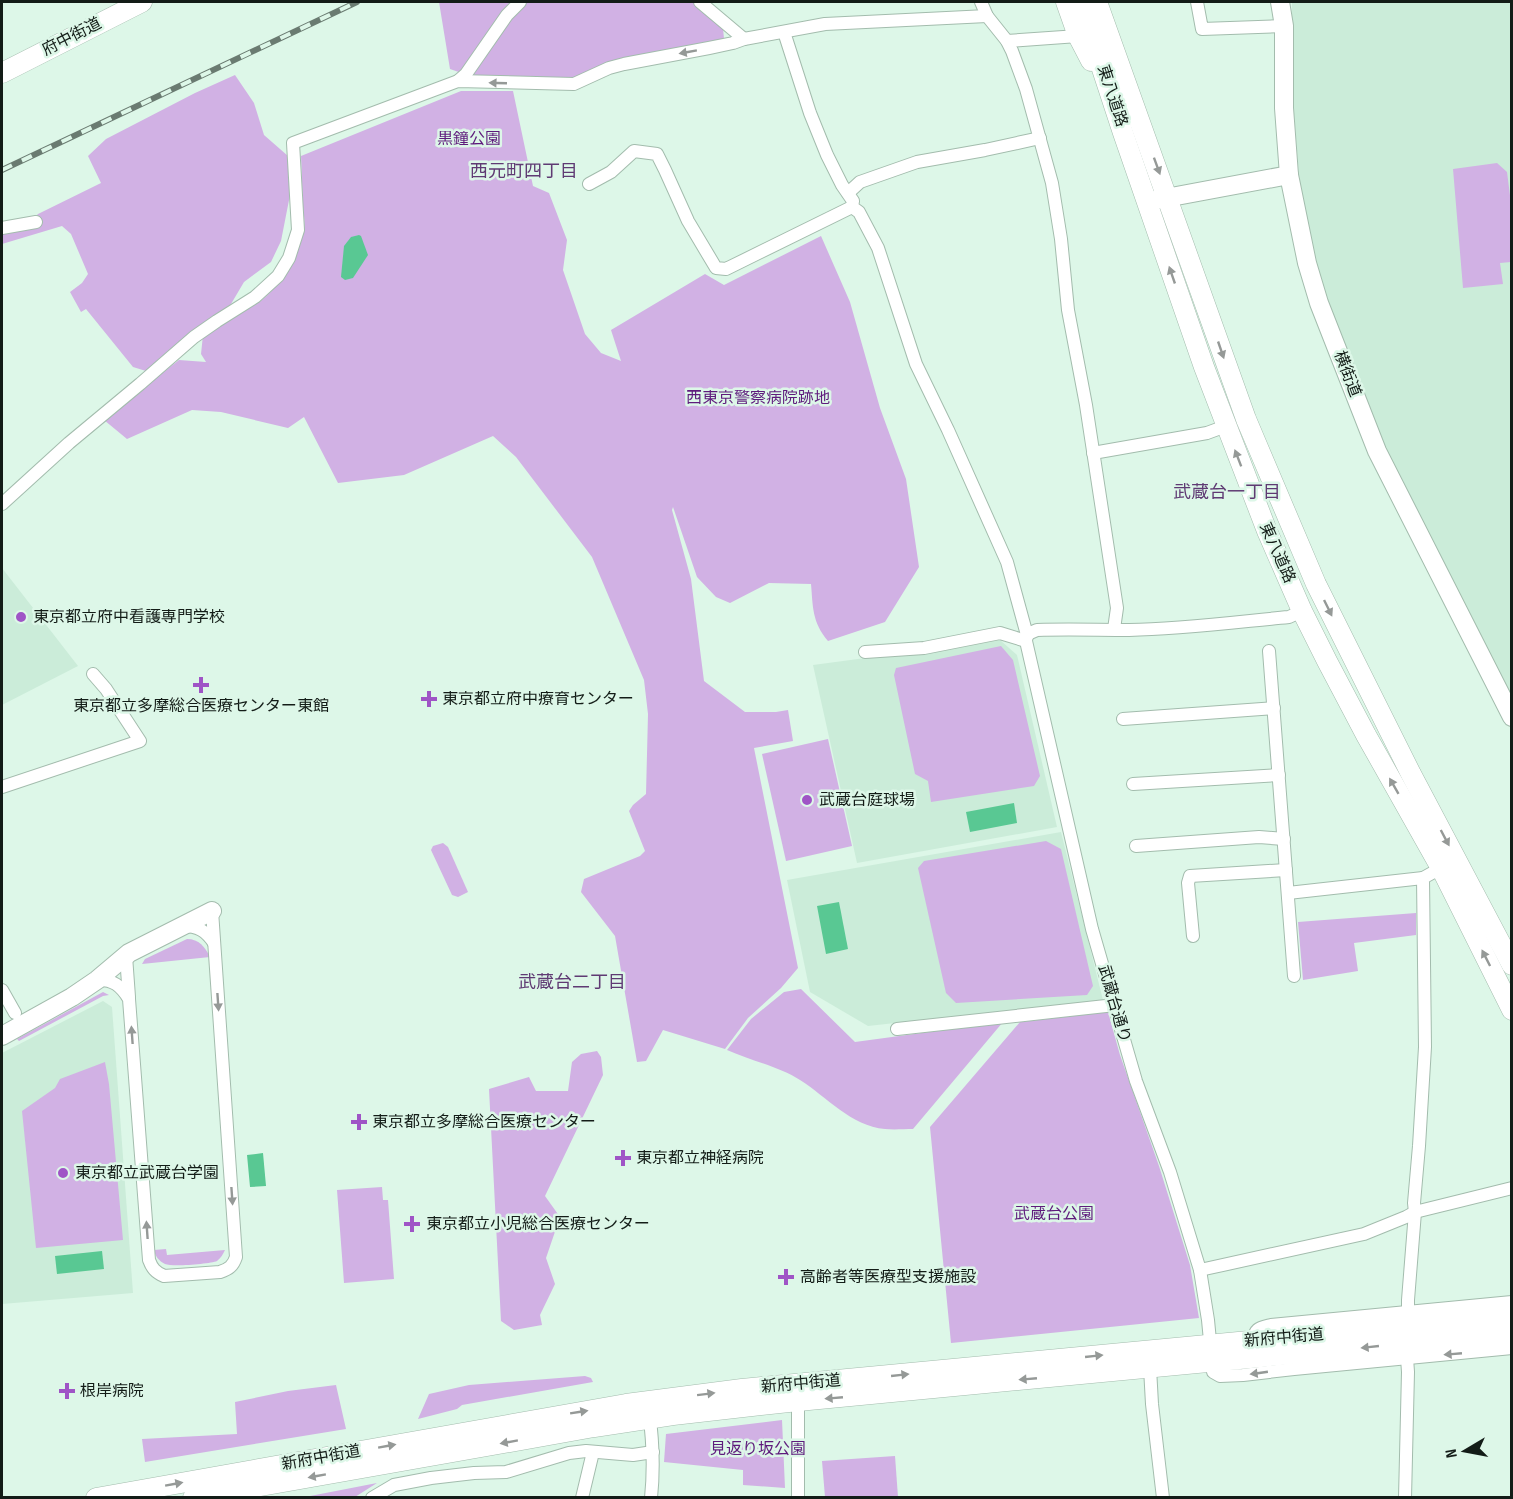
<svg xmlns="http://www.w3.org/2000/svg" width="1513" height="1499" font-family="'Sofia Sans Condensed','Noto Sans JP',sans-serif">
<style>
.built{fill:#cbecd9}
.green{fill:#d1b1e4}
.water{fill:#59c893}
.lines{fill:none;stroke-linecap:round;stroke-linejoin:round}
.street-casing{stroke:#a3bcad;stroke-width:14}
.secondary-casing{stroke:#a3bcad;stroke-width:20}
.primary-casing{stroke:#a3bcad;stroke-width:21}
.street{stroke:#fff;stroke-width:12}
.secondary{stroke:#fff;stroke-width:18}
.primary{stroke:#fff;stroke-width:20}
.rail-casing{stroke:#6a7b71;stroke-width:6}
.rail{stroke:#ddf7e8;stroke-width:4;stroke-dasharray:11;stroke-linecap:butt}
.oneway{fill:#959997}
.poi-dot{fill:#9f54c6;stroke:#ddf7e8;stroke-width:2}
.labels{text-anchor:middle;dominant-baseline:central;stroke-width:5;stroke-linejoin:round;paint-order:stroke}
.street-label{font-size:16px;fill:#131c17;stroke:#ddf7e8}
.park-label{font-size:16px;fill:#5e1b7c;stroke:#ddf7e8}
.poi-label{font-size:16px;fill:#131c17;stroke:#ddf7e8;text-anchor:start}
.neighbourhood-label{font-size:18px;fill:#5f3a73;stroke:#ddf7e8}
</style>
<rect width="100%" height="100%" fill="#ddf7e8"/>
<g class="built">
<path d="M1292,2h219v705l-126,-247 -71,-187 -14,-87 -8,-95z"/>
<path d="M2,568l76,98 -76,39z"/>
<path d="M1000,640l17,15 40,172 -200,36 -44,-198z"/>
<path d="M1061,832l42,168 -235,26 -58,-34 -23,-112z"/>
<path d="M103,1001l9,6 21,286 -131,11v-251z"/>
</g>
<g class="green">
<path d="M439,2h254l30,26 1,11 -115,23 -36,16 -100,-1 -23,-8z"/>
<path d="M235,75l19,28 10,32 24,21 2,39 -9,46 -10,21 -27,20 -13,22 -85,67 -13,-4 -47,-58 -5,3 -11,-20 12,-9 6,-9 -17,-40 -9,-8 -60,18v-12l24,-6 12,-12 63,-31 -13,-27 18,-17 89,-46z"/>
<path d="M461,91h52l20,95 16,7 18,47 -4,30 22,64 16,19 20,8 -10,-31 94,-56 19,11 97,-49 29,66 30,106 26,71 13,88 -34,55 -57,19c-16,-19 -15,-34 -17,-57l-42,-1 -39,20 -14,-6 -19,-20 -24,-70 -1,3 19,69 13,102 41,31h31l12,-2 5,31 -39,7 44,220 -17,20 -33,30 -23,31 -62,-19 -17,31 -9,1 -22,-126 -34,-44 3,-13 56,-23 5,-5 -16,-40 4,-6 13,-11 2,-80 -4,-34 -52,-123 -76,-100 -23,-21 -89,39 -66,8 -34,-66 -16,11 -67,-16 -29,-2 -65,29 -23,-19 26,-22 49,-38 27,2 -5,-8 2,-19 42,-26c26,-6 55,-53 59,-79 1,-7 0,-16 -1,-23 -1,-17 -1,-34 -2,-51z"/>
<path d="M1497,163l10,9 5,39 -1,51 -11,1 3,21 -40,4 -10,-119z"/>
<path d="M1001,646l12,14 27,116 -6,10 -103,16 -3,-21 -13,-7 -21,-99 2,-7z"/>
<path d="M828,739l24,107 -66,15 -24,-107z"/>
<path d="M1046,841l15,8 32,137 -6,9 -131,8 -10,-10 -28,-125 6,-7z"/>
<path d="M443,843l5,4 20,45 -10,5 -6,-2 -21,-45 2,-4z"/>
<path d="M1416,913v22l-62,8 4,28 -55,9 -5,-58z"/>
<path d="M187,939c12,0 18,8 23,18l-68,7 3,-5z"/>
<path d="M801,989l54,53 148,-20 -90,107c-9,0 -19,1 -28,0 -34,-3 -58,-32 -85,-49 -20,-13 -51,-20 -73,-30l24,-31 33,-27z"/>
<path d="M103,992l6,3 -6,1 -84,45 -2,-2z"/>
<path d="M1108,1012l12,43 39,111 31,99 9,53 -248,25 -21,-216 90,-105z"/>
<path d="M597,1051l4,6 2,18 -58,121 15,21 -14,41 9,26 -15,31 2,10 -28,5 -13,-9 -12,-232 40,-12 7,14h32l4,-29 9,-8z"/>
<path d="M105,1062l4,22 14,156 -87,8 -14,-137 33,-23 5,-9z"/>
<path d="M382,1187l1,13h5l6,79 -50,4 -7,-93z"/>
<path d="M166,1249l1,6 58,-5c-2,4 -4,8 -8,11 -7,3 -45,6 -52,3 -6,-3 -10,-8 -11,-14z"/>
<path d="M585,1376l6,2 2,4 -131,23 -5,4 -39,10 11,-25 40,-9z"/>
<path d="M336,1385l10,44 -201,33 -3,-23 95,-5 -2,-32 53,-11z"/>
<path d="M782,1420l3,68 -42,-3v-15l-79,-8 2,-28z"/>
<path d="M895,1456l3,41h-73l-3,-36z"/>
<path d="M377,1483l-22,14h-50z"/>
</g>
<g class="water">
<path d="M359,235l2,1 7,19 -15,23 -8,2 -4,-3 3,-31 7,-9z"/>
<path d="M1014,803l3,20 -47,9 -4,-20z"/>
<path d="M839,902l9,47 -22,5 -9,-48z"/>
<path d="M263,1153l3,33 -16,1 -3,-32z"/>
<path d="M102,1251l2,18 -47,5 -2,-18z"/>
</g>
<g class="lines">
<g class="street-casing">
<g id="street">
<path d="M700,2l44,37"/>
<path d="M981,2l6,14 20,25 5,10 14,38 26,94 9,56 7,71 18,95 31,203 -3,21"/>
<path d="M1197,2l5,27 82,-3"/>
<path d="M784,32l26,81 17,42 15,30 11,16 -1,6 7,5 19,36 38,116 32,66 59,132 20,73"/>
<path d="M1007,41l71,-5"/>
<path d="M458,81l8,-7 41,-59 13,-13"/>
<path d="M589,184l22,-12 23,-21 23,3 8,16 23,51 28,47 10,1 126,-62"/>
<path d="M848,193l12,-11 57,-20 68,-12 55,-12"/>
<path d="M2,228l34,-6"/>
<path d="M1093,453l114,-20 19,-7"/>
<path d="M2,504l67,-61 71,-59 54,-47 23,-16 38,-24 23,-21 11,-18 9,-28 -5,-87 165,-62 116,3 35,-16 15,-4 85,-16 24,-5 11,-4 81,-15 162,-8"/>
<path d="M1026,640l1,-4 3,-3 7,-3c31,-1 61,0 92,0 53,-1 107,-8 160,-13l13,-6"/>
<path d="M1026,641l66,288 44,152 34,91 30,98 8,50 5,52 7,4 23,-1 51,-6 218,-21"/>
<path d="M1269,651l25,325"/>
<path d="M865,652l59,-4 76,-15 26,8"/>
<path d="M1123,719l151,-11"/>
<path d="M1133,784l146,-9"/>
<path d="M2,787l138,-46 -34,-52 -13,-15"/>
<path d="M1136,846l123,-9 25,2"/>
<path d="M1288,893l135,-15"/>
<path d="M183,926c15,0 23,5 31,17"/>
<path d="M1193,936l-5,-53 2,-7 96,-6"/>
<path d="M126,956l3,41"/>
<path d="M97,980c16,-1 24,6 32,19l20,261c3,8 6,12 15,16l56,-4c9,-3 13,-6 16,-15l-24,-346"/>
<path d="M2,990l13,23"/>
<path d="M897,1029l218,-24"/>
<path d="M1200,1270l164,-36 42,-17 9,-5 97,-24"/>
<path d="M1408,1312v-12l7,-88 -1,-9 5,-57 6,-99 -2,-169 18,-10"/>
<path d="M1253,1341c2,-13 6,-13 18,-16l241,-23"/>
<path d="M1150,1368l2,36 11,94"/>
<path d="M798,1401v97"/>
<path d="M649,1412c4,29 5,57 2,86"/>
<path d="M372,1498l22,-13 37,-7 43,-5 32,-1 63,-19 17,-2 47,4 20,-3"/>
<path d="M582,1498l11,-46"/>
<path d="M1405,1498l3,-126 -1,-14"/>
</g>
</g>
<g class="secondary-casing">
<g id="secondary">
<path d="M1280,2l4,24v82l5,67 18,88 12,40 58,148 135,266"/>
<path d="M1155,200l134,-25"/>
<path d="M2,1036l70,-39 25,-17 32,-27 83,-42"/>
</g>
</g>
<g class="primary-casing">
<g id="primary">
<path d="M1066,2l12,34 13,25"/>
<path d="M1080,2l43,131 81,234 63,164 35,80 25,50 39,74 75,133 71,142"/>
<path d="M1097,2l149,417 70,165 95,190 101,191"/>
<path d="M2,73l140,-71"/>
<path d="M96,1498l530,-94 116,-15 770,-73"/>
<path d="M193,1498l401,-71 79,-12 125,-14 714,-68"/>
</g>
</g>
<use href="#street" class="street"/>
<use href="#secondary" class="secondary"/>
<use href="#primary" class="primary"/>
<g class="rail-casing">
<path id="rail" d="M2,170l355,-168"/>
</g>
<use href="#rail" class="rail"/>
</g>
<defs><path id="oneway-solid" d="M-6-.8H1V-3.2L6.5 0L1 3.2V.8H-6Z" transform="scale(1.5)"/></defs>
<g class="oneway">
<use href="#oneway-solid" transform="translate(688 52) rotate(170)"/>
<use href="#oneway-solid" transform="translate(498 83) rotate(-178)"/>
<use href="#oneway-solid" transform="translate(1157 166) rotate(70)"/>
<use href="#oneway-solid" transform="translate(1172 275) rotate(-109)"/>
<use href="#oneway-solid" transform="translate(1221 350) rotate(71)"/>
<use href="#oneway-solid" transform="translate(1238 458) rotate(-111)"/>
<use href="#oneway-solid" transform="translate(1328 608) rotate(64)"/>
<use href="#oneway-solid" transform="translate(1394 786) rotate(-120)"/>
<use href="#oneway-solid" transform="translate(1445 838) rotate(62)"/>
<use href="#oneway-solid" transform="translate(1486 958) rotate(-117)"/>
<use href="#oneway-solid" transform="translate(218 1002) rotate(86)"/>
<use href="#oneway-solid" transform="translate(132 1035) rotate(-94)"/>
<use href="#oneway-solid" transform="translate(232 1196) rotate(86)"/>
<use href="#oneway-solid" transform="translate(147 1230) rotate(-94)"/>
<use href="#oneway-solid" transform="translate(1370 1347) rotate(174)"/>
<use href="#oneway-solid" transform="translate(1453 1354) rotate(175)"/>
<use href="#oneway-solid" transform="translate(1094 1356) rotate(-6)"/>
<use href="#oneway-solid" transform="translate(1259 1373) rotate(172)"/>
<use href="#oneway-solid" transform="translate(900 1375) rotate(-6)"/>
<use href="#oneway-solid" transform="translate(1028 1379) rotate(175)"/>
<use href="#oneway-solid" transform="translate(706 1394) rotate(-7)"/>
<use href="#oneway-solid" transform="translate(834 1398) rotate(175)"/>
<use href="#oneway-solid" transform="translate(579 1412) rotate(-9)"/>
<use href="#oneway-solid" transform="translate(509 1442) rotate(170)"/>
<use href="#oneway-solid" transform="translate(387 1446) rotate(-10)"/>
<use href="#oneway-solid" transform="translate(317 1476) rotate(170)"/>
<use href="#oneway-solid" transform="translate(174 1484) rotate(-10)"/>
</g>
<g class="poi-dot">
<circle cx="21" cy="617" r="6"/>
<path d="M198 676h6v6h6v6h-6v6h-6v-6h-6v-6h6z"/>
<path d="M426 690h6v6h6v6h-6v6h-6v-6h-6v-6h6z"/>
<circle cx="807" cy="800" r="6"/>
<path d="M356 1113h6v6h6v6h-6v6h-6v-6h-6v-6h6z"/>
<path d="M620 1149h6v6h6v6h-6v6h-6v-6h-6v-6h6z"/>
<circle cx="63" cy="1173" r="6"/>
<path d="M409 1215h6v6h6v6h-6v6h-6v-6h-6v-6h6z"/>
<path d="M783 1268h6v6h6v6h-6v6h-6v-6h-6v-6h6z"/>
<path d="M64 1382h6v6h6v6h-6v6h-6v-6h-6v-6h6z"/>
</g>
<g class="labels">
<g class="street-label">
<text transform="translate(72 37) rotate(-27)">府中街道</text>
<text transform="translate(1112 96) rotate(72)">東八道路</text>
<text transform="translate(1347 374) rotate(69)">横街道</text>
<text transform="translate(1277 553) rotate(66)">東八道路</text>
<text transform="translate(1114 1004) rotate(74)">武蔵台通り</text>
<text transform="translate(1284 1338) rotate(-5)">新府中街道</text>
<text transform="translate(801 1384) rotate(-5)">新府中街道</text>
<text transform="translate(321 1458) rotate(-10)">新府中街道</text>
</g>
<g class="park-label">
<text x="469" y="139">黒鐘公園</text>
<text x="758" y="398">西東京警察病院跡地</text>
<text x="1054" y="1214">武蔵台公園</text>
<text x="758" y="1449">見返り坂公園</text>
</g>
<g class="poi-label">
<text x="33" y="617">東京都立府中看護専門学校</text>
<text x="442" y="699">東京都立府中療育センター</text>
<text x="201" y="706" text-anchor="middle">東京都立多摩総合医療センター東館</text>
<text x="819" y="800">武蔵台庭球場</text>
<text x="372" y="1122">東京都立多摩総合医療センター</text>
<text x="636" y="1158">東京都立神経病院</text>
<text x="75" y="1173">東京都立武蔵台学園</text>
<text x="426" y="1224">東京都立小児総合医療センター</text>
<text x="800" y="1277">高齢者等医療型支援施設</text>
<text x="80" y="1391">根岸病院</text>
</g>
<g class="neighbourhood-label">
<text x="524" y="171">西元町四丁目</text>
<text x="1227" y="492">武蔵台一丁目</text>
<text x="572" y="982">武蔵台二丁目</text>
</g>
</g>
<rect width="1513" height="1499" fill="none" stroke="#131c17" stroke-width="6"/>
<g transform="translate(1465 1451) rotate(260)" stroke="#ddf7e8" stroke-width="4.5" paint-order="stroke">
<path d="M0-4.5L10 22L0 15L-10 22Z" fill="#131c17"/>
<text y="-9" font-size="16" font-weight="bold" text-anchor="middle" fill="#131c17">N</text>
</g>
</svg>
